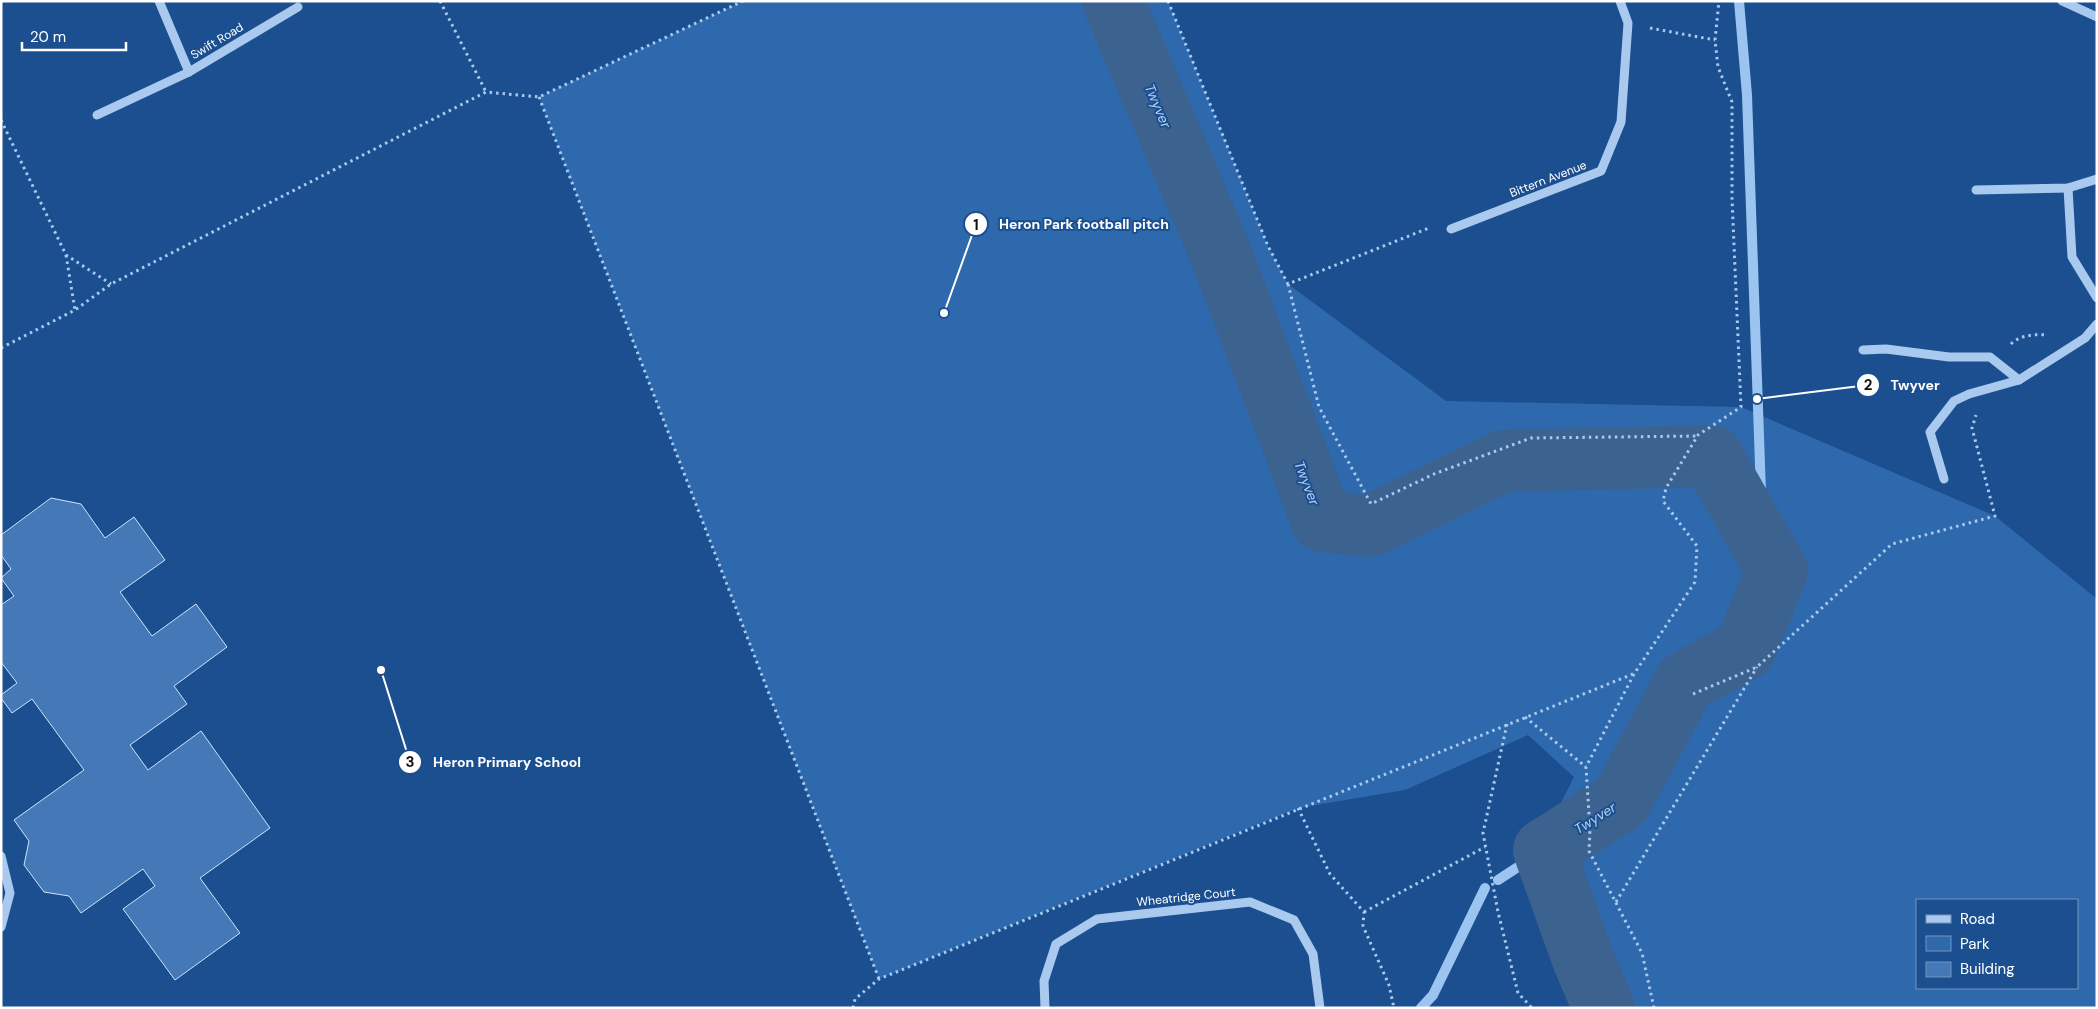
<svg xmlns="http://www.w3.org/2000/svg" width="2098" height="1009" font-family="'DM Sans',sans-serif">
<style>
.green{fill:#2e69ad;fill-rule:evenodd}
.lines{fill:none;stroke-linecap:round;stroke-linejoin:round}
.stream{stroke:#9cc4f0;stroke-width:10}
.river{stroke:#3c6290;stroke-width:62}
.building{fill:#4478b7;stroke:#cfe3fa}
.path{stroke:#a9c9ee;stroke-width:3;stroke-dasharray:2.5 4;stroke-linecap:butt}
.minor{stroke:#a9c9ee;stroke-width:9}
.labels{text-anchor:middle;dominant-baseline:central;stroke-width:4;stroke-linejoin:round;paint-order:stroke}
.street-label{font-size:12px;fill:#fff;stroke:#1b4f8f}
.water-label{font-size:14px;font-style:italic;fill:#b5d3f5;stroke:#1b4f8f}
.leader{fill:none;stroke:#fff;stroke-width:2}
.callout-dot{fill:#fff;stroke:#1b4f8f;stroke-width:2}
.mark-label{font-size:15px;text-anchor:middle;font-weight:bold;fill:#111}
.callout-label{font-size:14px;text-anchor:middle;font-weight:bold;fill:#fff;stroke:#1b4f8f;stroke-width:4;stroke-linejoin:round;paint-order:stroke}
</style>
<rect width="100%" height="100%" fill="#1b4f8f"/>
<path class="green" d="M743,1h425l100,245 20,38 158,117 295,6 254,109 102,83v409h-493l-21,-49 -51,-99 42,-83 -46,-42 -123,55 -107,18 -419,171 -340,-882zM1917,900h160v88h-160z"/>
<g class="lines">
<g class="stream">
<path d="M1739,1l8,94 14,398 16,78"/>
<path d="M1498,880l46,-30"/>
<path d="M1421,1008l12,-13 52,-107"/>
</g>
<path class="river" d="M1113,1l109,256 100,264 48,5 133,-65 209,-5 65,115 -32,78 -60,33 -64,119 -77,49 39,109 21,49"/>
</g>
<path class="building" d="M51,498l30,6 24,34 29,-21 31,43 -45,32 32,44 44,-32 31,43 -53,39 13,18 -57,41 18,25 53,-39 69,97 -70,50 40,55 -65,47 -52,-71 32,-23 -12,-17 -62,44 -12,-17 -25,-4 -20,-27 5,-24 -15,-21 70,-50 -52,-71 -20,14 -11,-15v-3l16,-12 -16,-21v-57l13,-9 -13,-18 10,-9 -10,-14v-20z"/>
<g class="lines">
<g class="path">
<path d="M440,1l46,91"/>
<path d="M1168,1l100,245 20,38 141,-56"/>
<path d="M1650,28l65,12"/>
<path d="M539,97l340,882"/>
<path d="M1,120l65,135 45,29"/>
<path d="M66,255l9,55"/>
<path d="M1288,284l31,123 52,97 63,-30 97,-36 166,-2"/>
<path d="M2011,344c9,-9 24,-10 36,-9"/>
<path d="M1,348l74,-38 36,-26 375,-192 53,5 204,-96"/>
<path d="M1693,694l64,-27 135,-123 103,-28 -23,-88 4,-13"/>
<path d="M1525,717l61,50"/>
<path d="M1507,724l-24,109 15,79 20,81 14,15"/>
<path d="M1298,808l32,66 34,38 -1,14 26,59 5,23"/>
<path d="M1616,902l141,-235"/>
<path d="M1364,912l121,-65"/>
<path d="M853,1008l2,-9 24,-20 754,-305"/>
<path d="M1654,1008l-12,-55 -53,-102 1,-21 -4,-63 48,-93 61,-92 2,-36 -34,-45 3,-13 32,-53 43,-28 -9,-208v-97l-14,-35 -3,-27 4,-39"/>
</g>
<g class="minor">
<path d="M159,1l30,71 109,-65"/>
<path d="M2062,1l35,16"/>
<path d="M97,115l92,-43"/>
<path d="M2068,188l4,69 25,41"/>
<path d="M1976,190l92,-2 29,-9"/>
<path d="M1451,229l150,-58 20,-49 7,-99 -8,-22"/>
<path d="M1863,350l23,-1 63,8h41l29,23"/>
<path d="M1944,479l-14,-47 24,-31 15,-7 50,-14 66,-42 12,-14"/>
<path d="M1,856l9,37 -9,34"/>
<path d="M1045,1008l-1,-27 12,-37 41,-25 153,-17 44,18 19,34 7,54"/>
</g>
</g>
<g class="labels">
<g class="street-label">
<text transform="translate(217 41) rotate(-31)">Swift Road</text>
<text transform="translate(1548 179) rotate(-21)">Bittern Avenue</text>
<text transform="translate(1186 897) rotate(-6)">Wheatridge Court</text>
</g>
<g class="water-label">
<text transform="translate(1158 106) rotate(67)">Twyver</text>
<text transform="translate(1307 483) rotate(69)">Twyver</text>
<text transform="translate(1595 818) rotate(-32)">Twyver</text>
</g>
</g>
<path class="leader" d="M944 313L976 224M1757 399L1868 385M381 670L410 762"/>
<g class="callout-dot">
<circle cx="944" cy="313" r="5"/>
<circle cx="1757" cy="399" r="5"/>
<circle cx="381" cy="670" r="5"/>
<circle cx="976" cy="224" r="12"/>
<circle cx="1868" cy="385" r="12"/>
<circle cx="410" cy="762" r="12"/>
</g>
<g class="mark-label">
<text x="976" y="230">1</text>
<text x="1868" y="390">2</text>
<text x="410" y="767">3</text>
</g>
<g class="callout-label">
<text x="1084" y="229">Heron Park football pitch</text>
<text x="1915" y="390">Twyver</text>
<text x="507" y="767">Heron Primary School</text>
</g>
<rect width="2098" height="1009" fill="none" stroke="#ffffff" stroke-width="5"/>
<rect x="1916" y="899" width="162" height="90" fill="#1b4f8f" stroke="#7695bc"/>
<rect x="1926" y="915" width="25" height="8" fill="#a9c9ee" stroke="#7695bc"/>
<text x="1960" y="924" font-size="15" fill="#ffffff">Road</text>
<rect x="1926" y="936" width="25" height="15" fill="#2e69ad" stroke="#7695bc"/>
<text x="1960" y="949" font-size="15" fill="#ffffff">Park</text>
<rect x="1926" y="962" width="25" height="15" fill="#4478b7" stroke="#7695bc"/>
<text x="1960" y="974" font-size="15" fill="#ffffff">Building</text>
<path d="M22 42v8h104v-8" fill="none" stroke="#ffffff" stroke-width="2.5"/>
<text x="30" y="42" font-size="15" fill="#ffffff" stroke="#1b4f8f" stroke-width="4" paint-order="stroke">20 m</text>
</svg>
